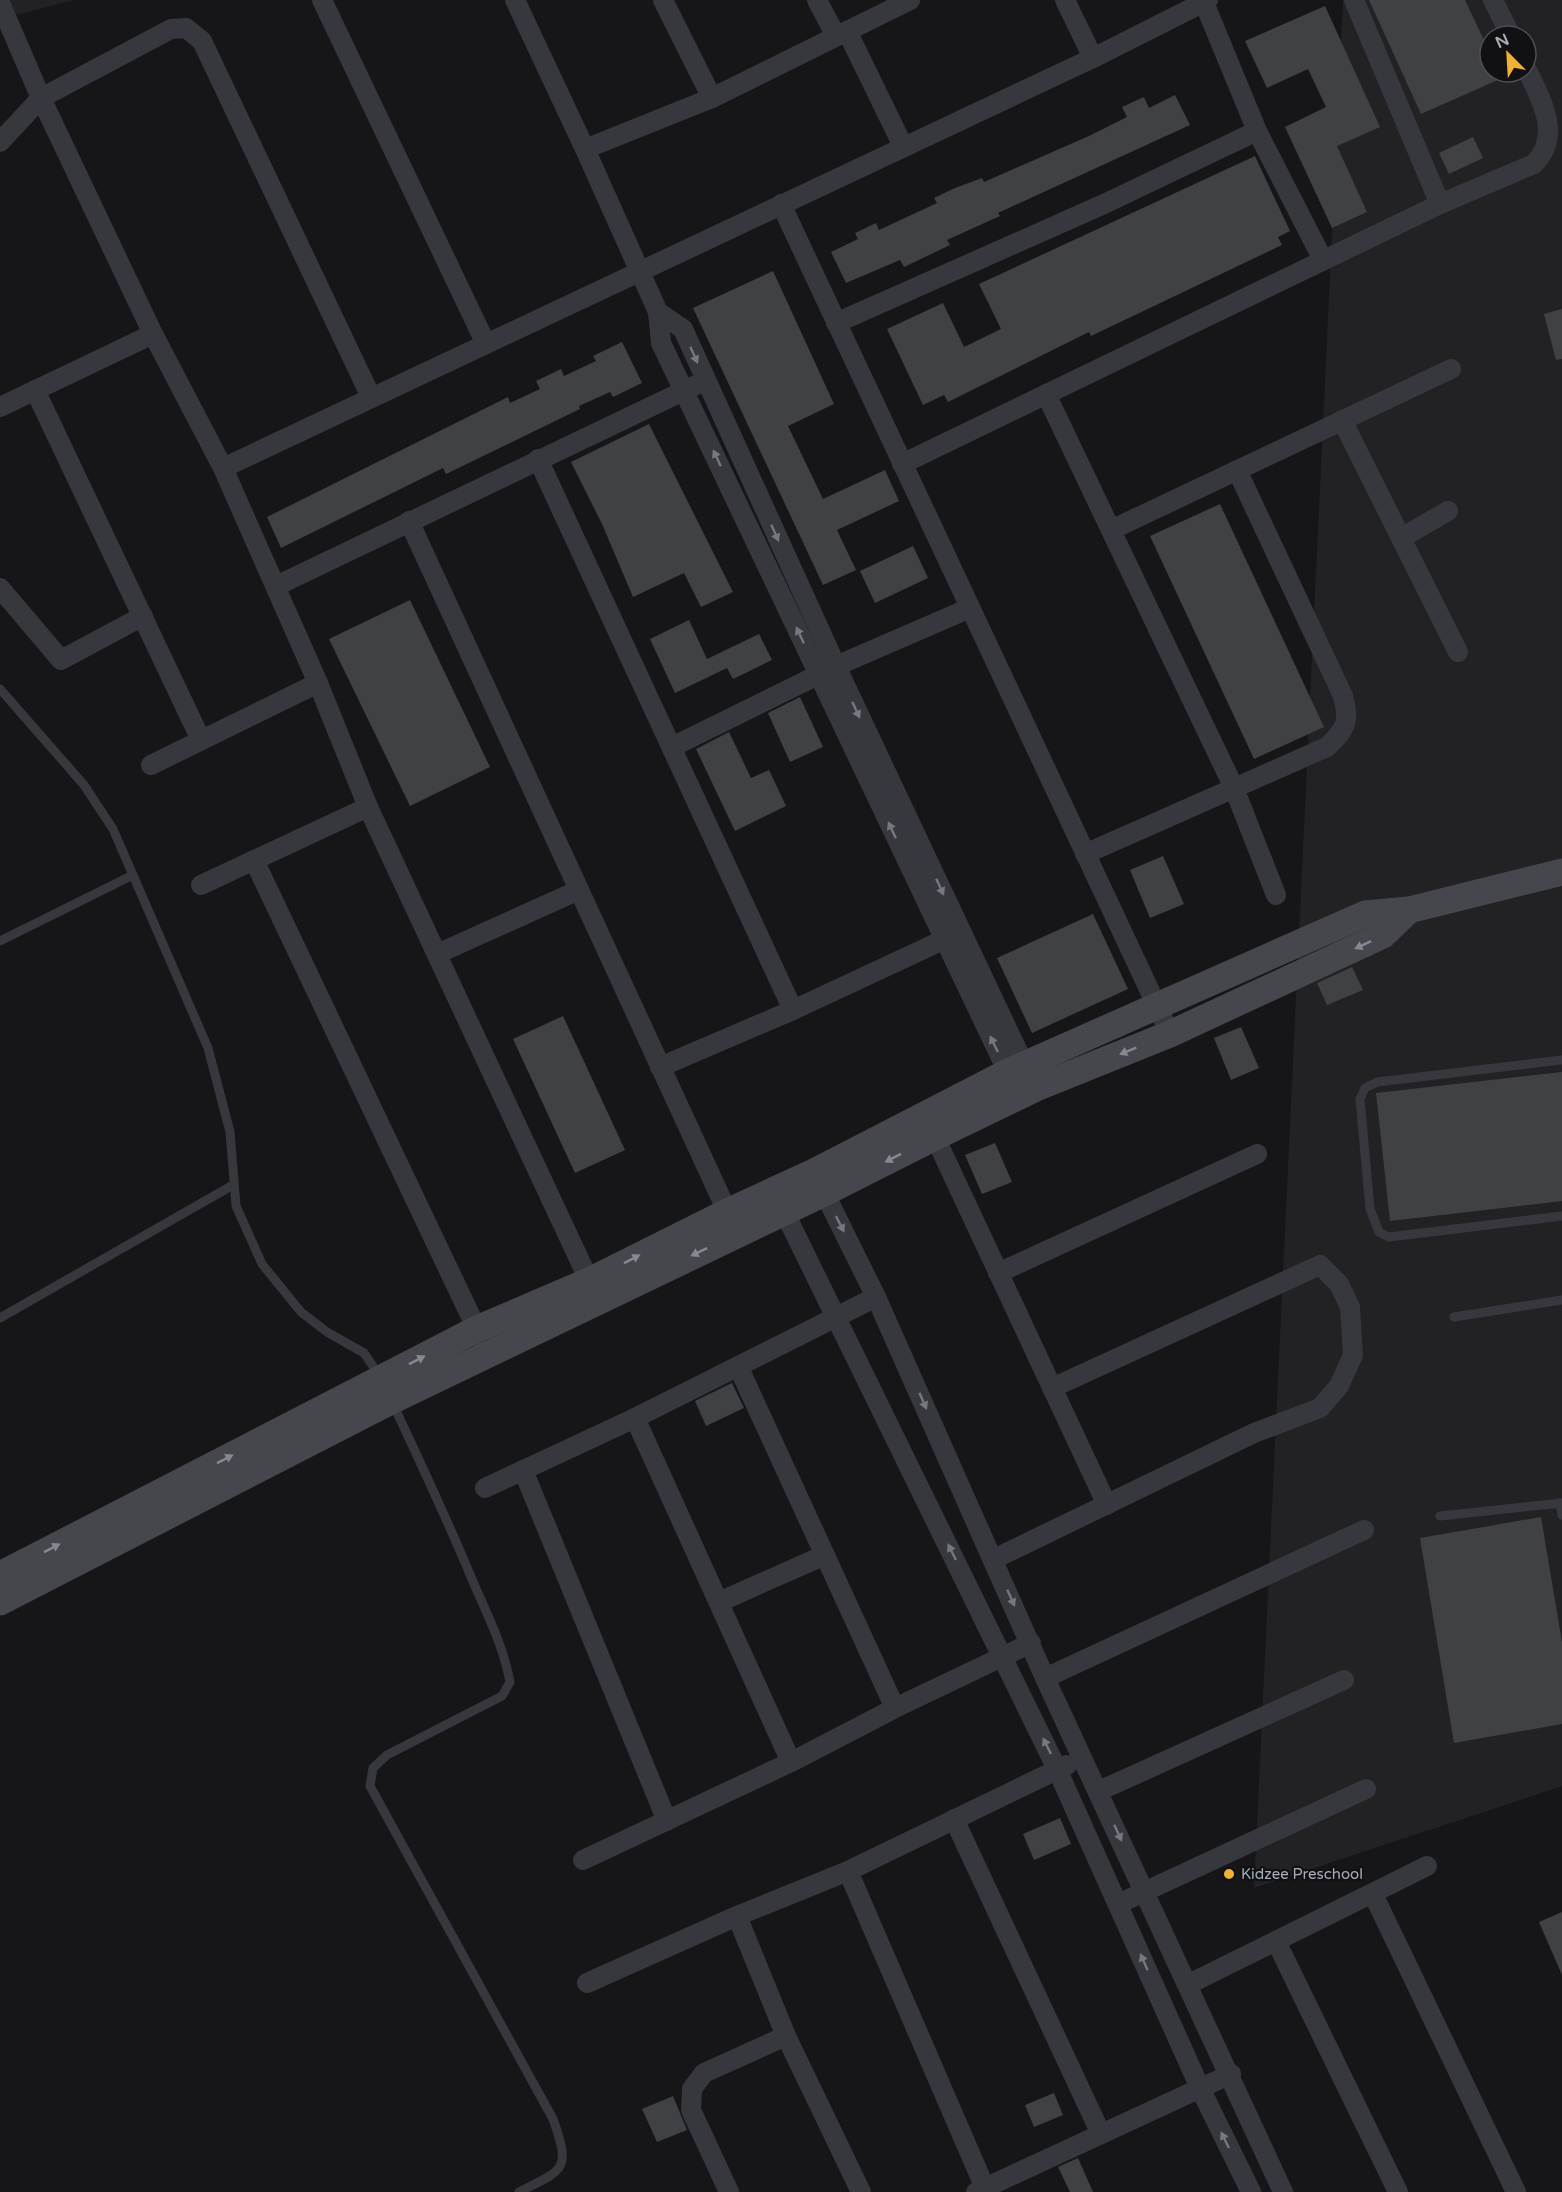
<svg xmlns="http://www.w3.org/2000/svg" width="1562" height="2192" font-family="'Varela Round',sans-serif">
<style>
.built{fill:#222225;fill-rule:evenodd}
.building{fill:#404145}
.lines{fill:none;stroke-linecap:round;stroke-linejoin:round}
.lane{stroke:#37383d;stroke-width:9}
.street{stroke:#37383d;stroke-width:20}
.secondary{stroke:#45474d;stroke-width:27}
.oneway{fill:#757881}
.oneway2{fill:#858993}
.poi-dot{fill:#f2b134;stroke:#111113;stroke-width:2}
.labels{text-anchor:middle;dominant-baseline:central;stroke-width:4.5;stroke-linejoin:round;paint-order:stroke}
.poi-label{font-size:15px;fill:#a8adb8;stroke:#111113;text-anchor:start}
</style>
<rect width="100%" height="100%" fill="#161618"/>
<g class="built">
<path d="M0,0h74l-74,19z"/>
<path d="M1343,0h219v1786l-308,102zM1490,36h36v36h-36z"/>
</g>
<g class="building">
<path d="M1369,0h96l24,51 1,21h7l3,7 -79,35z"/>
<path d="M1325,6l55,121 -43,19 30,66 -35,16 -47,-101 41,-20 -18,-38 -41,19 -22,-47z"/>
<path d="M1175,95l15,30 -192,88 2,3 -53,24 3,5 -46,22 -4,-7 -54,23 -15,-31 27,-13 -3,-6 21,-10 3,7 58,-27 -3,-5 21,-10 27,-10 2,4 107,-47 36,-18 -5,-10 22,-10 5,11z"/>
<path d="M1473,137l10,21 -34,16 -10,-21z"/>
<path d="M1255,156l35,75 -12,6 4,8 -191,91 -2,-4 -141,70 -4,-7 -21,10 -36,-76 56,-26 21,44 37,-18 -22,-45z"/>
<path d="M773,271l61,133 -46,22 35,73 62,-29 14,31 -62,29 19,40 -33,15 -130,-277z"/>
<path d="M1562,309v50l-6,1 -12,-46z"/>
<path d="M622,342l20,41 -29,14 -3,-5 -31,14 1,3 -134,65 -3,-6 -162,80 -14,-31 241,-120 2,6 30,-14 -4,-8 25,-12 3,7 32,-15 -3,-5z"/>
<path d="M649,424l84,168 -32,15 -17,-34 -51,24 -31,-73 -31,-62z"/>
<path d="M1220,504l104,223 -70,32 -104,-223z"/>
<path d="M913,546l15,32 -53,25 -15,-32z"/>
<path d="M410,600l80,167 -80,39 -81,-167z"/>
<path d="M689,620l18,39 52,-25 13,26 -39,19 -6,-11 -52,25 -25,-54z"/>
<path d="M800,697l23,50 -33,15 -22,-49z"/>
<path d="M729,732l22,46 18,-8 17,36 -51,25 -39,-82z"/>
<path d="M1163,856l21,48 -34,14 -20,-48z"/>
<path d="M1093,914l35,75 -96,44 -35,-75z"/>
<path d="M1352,967l11,23 -36,15 -10,-22z"/>
<path d="M563,1016l62,134 -50,23 -62,-134z"/>
<path d="M1241,1027l18,41 -28,12 -17,-42z"/>
<path d="M1562,1072v129l-172,20 -14,-128z"/>
<path d="M995,1143l17,39 -30,12 -17,-39z"/>
<path d="M732,1383l12,25 -38,18 -11,-25z"/>
<path d="M1541,1517l21,125v82l-108,19 -34,-205z"/>
<path d="M1060,1818l11,26 -37,16 -11,-26z"/>
<path d="M1562,1912v63l-23,-53z"/>
<path d="M1054,2093l9,22 -29,12 -9,-22z"/>
<path d="M673,2096l14,34 -30,12 -15,-33z"/>
<path d="M1078,2158l15,34h-23l-12,-25z"/>
</g>
<g class="lines">
<g class="lane">
<path d="M0,689l84,96 29,44 95,219 22,84 6,74 26,58 39,48 26,20 37,21 15,22"/>
<path d="M0,941l133,-66"/>
<path d="M1562,1060l-185,22 -12,6 -5,11 10,110 9,23 10,5 173,-21"/>
<path d="M1454,1317l108,-17"/>
<path d="M0,1318l233,-133"/>
<path d="M393,1404c28,60 56,119 81,180 14,32 30,64 36,98l-8,14 -115,59 -14,13 -3,18 183,333c18,51 12,50 -34,73"/>
<path d="M1560,1503l2,12"/>
<path d="M1440,1516l122,-13"/>
</g>
<g class="street">
<path d="M322,0l164,344"/>
<path d="M515,0l70,149 73,163 3,31 352,740"/>
<path d="M663,0l49,98"/>
<path d="M817,0l19,36"/>
<path d="M1065,0l28,58"/>
<path d="M1203,0l54,131 66,129"/>
<path d="M1354,0l86,204"/>
<path d="M1493,0l18,36"/>
<path d="M0,3l41,95 112,236 70,134 95,215 50,124 226,484"/>
<path d="M847,31l56,115"/>
<path d="M0,142l41,-44 130,-69 15,-1 16,13 169,356"/>
<path d="M585,149l127,-51 198,-98"/>
<path d="M781,204l389,830"/>
<path d="M658,312l25,17 153,337 193,409"/>
<path d="M836,323l268,-119 153,-73"/>
<path d="M35,390l166,350"/>
<path d="M1046,394l188,394 42,107"/>
<path d="M0,407l153,-73"/>
<path d="M1342,420l116,232"/>
<path d="M538,459l255,551"/>
<path d="M902,464l538,-260 94,-40c28,-28 8,-63 -8,-96"/>
<path d="M223,468l870,-410 115,-58"/>
<path d="M409,521l324,703"/>
<path d="M1111,530l340,-161"/>
<path d="M1401,538l47,-27"/>
<path d="M276,586l420,-201"/>
<path d="M0,588l61,72 82,-44"/>
<path d="M672,747l164,-81 134,-58"/>
<path d="M151,765l167,-82"/>
<path d="M1085,854l242,-107c19,-19 23,-23 16,-51l-106,-226"/>
<path d="M254,860l228,480"/>
<path d="M201,885l167,-78"/>
<path d="M437,954l142,-64"/>
<path d="M660,1067l133,-57 163,-76"/>
<path d="M935,1137l172,368"/>
<path d="M819,1182l57,115 169,381 238,514"/>
<path d="M779,1201l278,568 143,319 51,104"/>
<path d="M998,1273l259,-119"/>
<path d="M738,1366l157,342"/>
<path d="M635,1418l156,344"/>
<path d="M523,1470l144,351"/>
<path d="M485,1488l150,-70 241,-121"/>
<path d="M994,1559l260,-126 66,-25 19,-22 14,-31 -3,-48 -11,-23 -19,-19 -268,123"/>
<path d="M719,1602l106,-47"/>
<path d="M1045,1678l319,-148"/>
<path d="M1099,1791l245,-111"/>
<path d="M954,1819l147,315"/>
<path d="M583,1860l208,-98 104,-54 136,-65"/>
<path d="M848,1871l137,317"/>
<path d="M1373,1894l143,298"/>
<path d="M1118,1904l248,-115"/>
<path d="M737,1916l49,120 75,156"/>
<path d="M1276,1941l122,251"/>
<path d="M587,1983l150,-67 111,-45 219,-106"/>
<path d="M1189,1984l238,-118"/>
<path d="M729,2192l-38,-82 1,-21 12,-16 82,-37"/>
<path d="M976,2192l255,-118"/>
</g>
<g class="secondary">
<path d="M0,1575l477,-246 112,-48 138,-69 87,-40 194,-100 357,-158 44,-4 153,-38"/>
<path d="M0,1602l391,-201 433,-208 111,-56 101,-49 134,-54 213,-99 26,-25"/>
</g>
</g>
<defs><path id="oneway-solid" d="M-6-.8H1V-3.2L6.5 0L1 3.2V.8H-6Z" transform="scale(1.5)"/></defs>
<g class="oneway">
<use href="#oneway-solid" transform="translate(694 355) rotate(66)"/>
<use href="#oneway-solid" transform="translate(717 458) rotate(-115)"/>
<use href="#oneway-solid" transform="translate(775 533) rotate(66)"/>
<use href="#oneway-solid" transform="translate(800 635) rotate(-115)"/>
<use href="#oneway-solid" transform="translate(856 710) rotate(65)"/>
<use href="#oneway-solid" transform="translate(892 830) rotate(-115)"/>
<use href="#oneway-solid" transform="translate(940 887) rotate(65)"/>
<use href="#oneway-solid" transform="translate(994 1044) rotate(-116)"/>
<use href="#oneway-solid" transform="translate(840 1224) rotate(63)"/>
<use href="#oneway-solid" transform="translate(923 1401) rotate(66)"/>
<use href="#oneway-solid" transform="translate(952 1552) rotate(-116)"/>
<use href="#oneway-solid" transform="translate(1011 1598) rotate(66)"/>
<use href="#oneway-solid" transform="translate(1047 1746) rotate(-116)"/>
<use href="#oneway-solid" transform="translate(1118 1833) rotate(65)"/>
<use href="#oneway-solid" transform="translate(1144 1962) rotate(-114)"/>
<use href="#oneway-solid" transform="translate(1225 2140) rotate(-116)"/>
</g>
<g class="oneway2">
<use href="#oneway-solid" transform="translate(1363 945) rotate(155)"/>
<use href="#oneway-solid" transform="translate(1128 1051) rotate(158)"/>
<use href="#oneway-solid" transform="translate(893 1158) rotate(153)"/>
<use href="#oneway-solid" transform="translate(699 1252) rotate(154)"/>
<use href="#oneway-solid" transform="translate(632 1259) rotate(-27)"/>
<use href="#oneway-solid" transform="translate(417 1360) rotate(-27)"/>
<use href="#oneway-solid" transform="translate(225 1459) rotate(-27)"/>
<use href="#oneway-solid" transform="translate(52 1548) rotate(-27)"/>
</g>
<circle class="poi-dot" cx="1229" cy="1874" r="6"/>
<g class="labels">
<g class="poi-label">
<text x="1241" y="1874">Kidzee Preschool</text>
</g>
</g>
<g transform="translate(1508 54) rotate(336)"><circle r="28" fill="#111113" stroke="#4d4f55" stroke-width="1.5"/>
<path d="M0-4.5L10 22L0 15L-10 22Z" fill="#f2b134"/>
<text y="-9" font-size="16" font-weight="bold" text-anchor="middle" fill="#a8adb8">N</text>
</g>
</svg>
